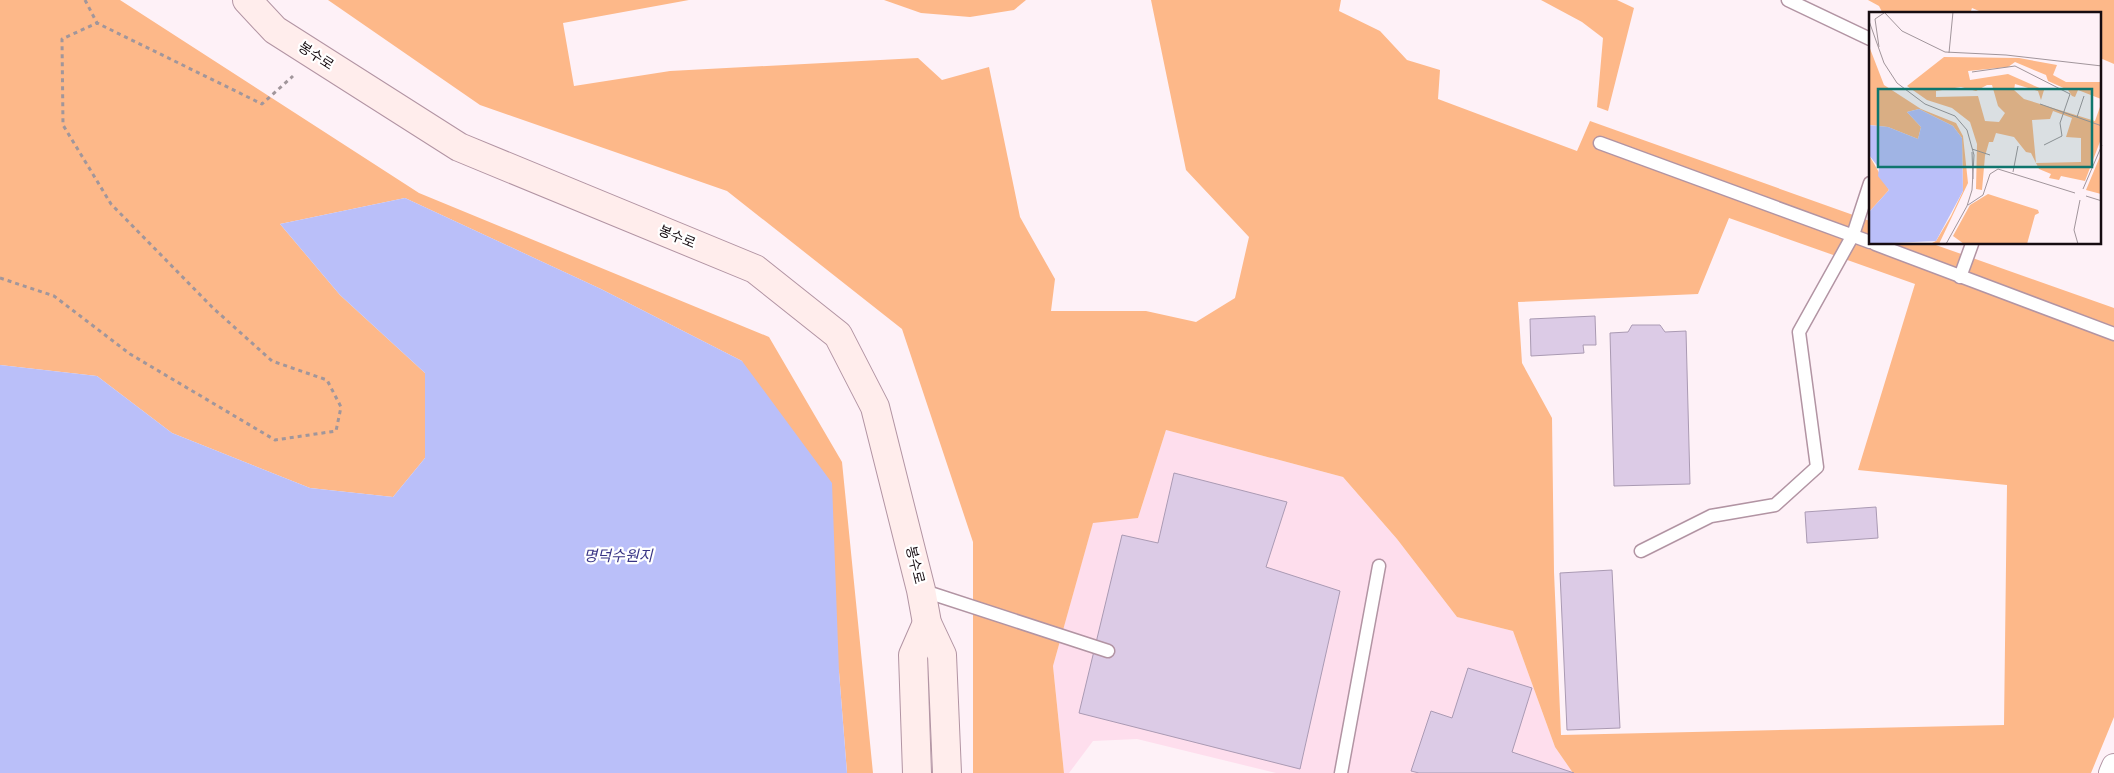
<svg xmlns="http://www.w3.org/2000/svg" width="2114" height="773" font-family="'Fira Sans Condensed','Noto Sans KR',sans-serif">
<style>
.built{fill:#fedeed}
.green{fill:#fdb889;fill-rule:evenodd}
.water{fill:#babff9}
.building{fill:#dccbe6;stroke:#aa9ab3}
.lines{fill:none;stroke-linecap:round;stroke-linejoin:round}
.service-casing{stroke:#b294a3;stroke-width:15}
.minor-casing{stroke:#b294a3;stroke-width:26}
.secondary-casing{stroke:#b294a3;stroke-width:30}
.path{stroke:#a1969b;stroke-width:3;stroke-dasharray:4 4;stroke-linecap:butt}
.service{stroke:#fff;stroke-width:12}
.minor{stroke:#fff;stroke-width:24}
.secondary{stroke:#ffedec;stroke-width:28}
.labels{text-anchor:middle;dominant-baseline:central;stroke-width:4.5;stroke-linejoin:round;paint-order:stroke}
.street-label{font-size:14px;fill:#160c11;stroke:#fff}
.water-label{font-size:15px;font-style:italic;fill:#383485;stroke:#fff}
.inset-road{fill:none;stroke:#a1959b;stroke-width:1}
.view{fill:#0f766e;fill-opacity:0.15;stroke:#0f766e;stroke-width:2.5}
.inset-edge{fill:none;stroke:#160c11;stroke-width:2.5}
</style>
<rect width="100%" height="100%" fill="#fef1f7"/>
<path class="built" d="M1166,430l177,47 54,62 60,78 56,14 42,116 18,26h-297l-139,-34 -44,2 -24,32h-5l-11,-107 40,-144 45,-4z"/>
<g class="green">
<path d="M0,0h120l299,193 350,144 73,125 31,311h-26l-8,-101 -97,-311 -141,-72 -196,-91 -125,26 60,71 85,78v85l-32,39 -83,-9 -138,-55 -75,-57 -97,-11z"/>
<path d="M328,0h361l-126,23 11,63 96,-15 248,-13 24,22 47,-13 31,150 35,62 -4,32h95l50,11 39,-24 14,-61 -63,-67 -35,-170h190l-2,11 41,20 27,29 33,10 -2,29 139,52 13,-30 280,100v23h63l181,64v409l-23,56h-518l-18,-26 -42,-116 -56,-14 -60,-78 -54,-62 -177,-47 -28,88 -45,5 -40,143 11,107h-91v-231l-71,-213 -175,-138 -247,-86zM1729,218l186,66 -57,186 149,15 -3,240 -443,10 -7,-163 -2,-154 -30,-55 -4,-61 180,-8z"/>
<path d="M884,0h142l-12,10 -44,7 -49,-4z"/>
<path d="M1541,0h76l17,8 -26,103 -11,-4 6,-69 -21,-16z"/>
<path d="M1868,0h246v64l-14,-6v-44h-114l-14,-6 -2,6h-87l-4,-8z"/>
</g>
<path class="water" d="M405,198l196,91 141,72 90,122 7,189 8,101h-847v-408l97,11 75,57 138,55 83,9 32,-39v-85l-85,-78 -60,-71z"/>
<g class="building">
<path d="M1595,316l1,29h-13l1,8 -53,3 -1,-37z"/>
<path d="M1632,325h28l5,7 21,-1 4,153 -76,2 -4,-153 18,-1z"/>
<path d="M1174,473l113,29 -21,65 74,24 -40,178 -221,-56 43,-178 36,8z"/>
<path d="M1876,507l2,31 -71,5 -2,-31z"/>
<path d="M1612,570l8,158 -53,2 -7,-157z"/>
<path d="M1468,668l64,20 -20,64 62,21h-155l-8,-2 20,-60 21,7z"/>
</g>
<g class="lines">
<g class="service-casing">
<g id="service">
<path d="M1788,0l82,39"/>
<path d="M1600,143l270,99"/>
<path d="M1875,244l239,90"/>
<path d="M1960,277l12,-33"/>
<path d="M1641,551l70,-35 64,-11 42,-38 -18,-135 54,-97 17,-52"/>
<path d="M921,590l187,61"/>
<path d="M1341,773l38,-207"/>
</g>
</g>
<g class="minor-casing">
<path id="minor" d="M2111,773l3,-7"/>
</g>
<g class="secondary-casing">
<g id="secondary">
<path d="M247,0l28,30 184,117 296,122 83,66 37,72 46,183 6,33 15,32 5,118"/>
<path d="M917,773l-4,-118 14,-32"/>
</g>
</g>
<g class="path">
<path d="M85,0l12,23"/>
<path d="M0,278l54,18 76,58 145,86 61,-9 5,-24 -14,-27 -55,-19 -59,-53 -102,-104 -48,-79 -1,-86 35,-16 165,81 31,-28"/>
</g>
<use href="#service" class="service"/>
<use href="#minor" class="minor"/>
<use href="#secondary" class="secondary"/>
</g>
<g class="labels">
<g class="street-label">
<text transform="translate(316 56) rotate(33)">봉수로</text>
<text transform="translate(677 237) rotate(22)">봉수로</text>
<text transform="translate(915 565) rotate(76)">봉수로</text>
</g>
<g class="water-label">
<text x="618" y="556">명덕수원지</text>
</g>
</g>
<g transform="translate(1869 12)">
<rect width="232" height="232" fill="#fef1f7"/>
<path d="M0,34l15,39 37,24 35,14 7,13 5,47 -29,61h-9l6,-3 15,-25 12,-25 -1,-53 -9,-12 -34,-17 -12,3 14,15 -3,12 -30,-12 -19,-2zM75,45l75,1 38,7 -4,10 13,7h35v17l-23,-9 -3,7 -3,-1 -4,-6 -20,-9 -2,-6 -31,-13 -7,5 -40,4 2,9 38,-6 36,16 -3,10 -3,-9 -23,-7 -1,6 10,9 71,22 6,-17v35l-16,42 -24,-5 -2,4 -10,-2 2,-4 -12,-5 -8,-16 -5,-1 -12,-15 -18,-4 -3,9h-4l-4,14 -3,34 -6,-1 1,-45 -7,-22 -18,-14 -25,-8 -20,-14zM118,73h5l6,21 7,7 -6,9 -14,-1 -7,-25 -42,1v-6l25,-4 15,4zM184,99l19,7 -6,19 15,1v24l-45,1 -4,-43 18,-1zM232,142v40l-15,-4zM0,143l20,35 -20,22zM119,182l50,16 1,3 -4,2 -8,29h-63l-11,-8 17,-31z" fill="#fdb889" fill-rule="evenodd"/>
<path d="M50,97l34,17 9,12 1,53 -27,50 -67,3v-32l20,-22 -11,-14 1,-8 -10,-13v-30l19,2 30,12 3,-12 -14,-15z" fill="#babff9"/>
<path class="inset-road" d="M15,0l18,19 43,21 61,3 96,11M0,9l15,42 13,20 28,21 30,12 12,14 7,25 -2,35 -5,16 -21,38M10,35l-4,-28 9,-6M80,41l4,-41M103,60l43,-6 55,28 -10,29 2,13 -18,9M171,92l62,22M208,105l7,-21M103,137l18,6M103,140l1,27M144,160l5,-26M214,177l19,-44M217,184l16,5M99,193l15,-10 7,-21 8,-5 77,24M209,232l-4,-14 6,-30"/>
<path class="view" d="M9,77h214v78h-214z"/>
<rect width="232" height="232" class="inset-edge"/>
</g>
</svg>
